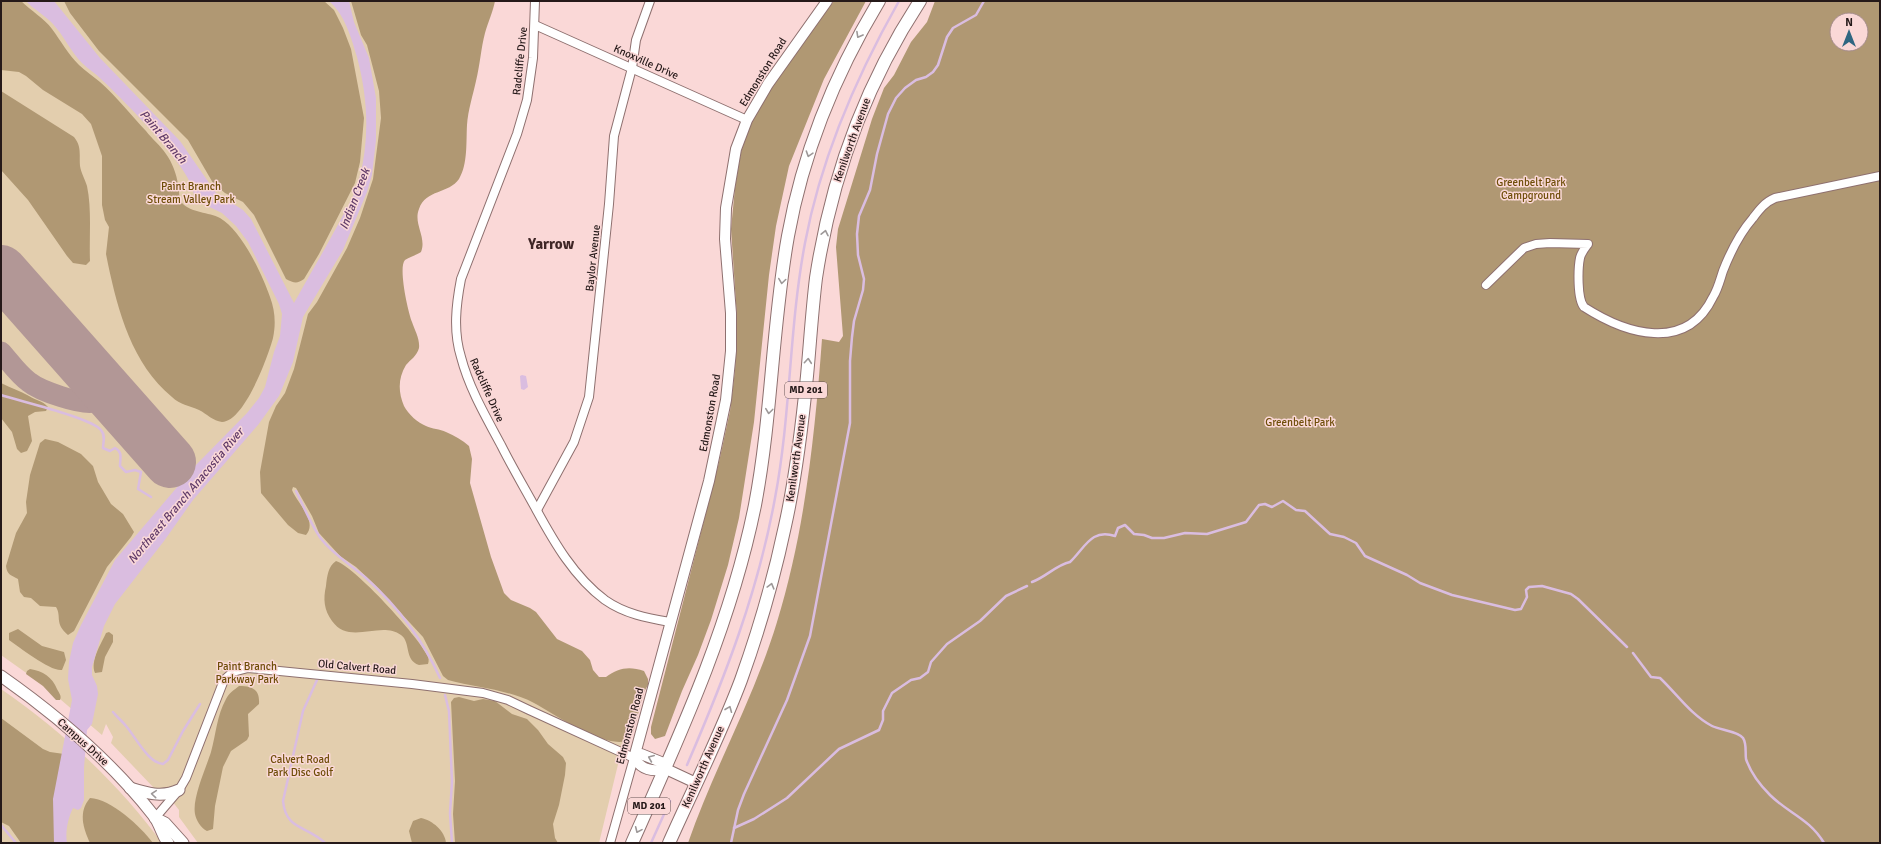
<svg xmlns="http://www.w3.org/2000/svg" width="1881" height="844" font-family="Signika,sans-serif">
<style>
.green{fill:#e3ceae}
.forest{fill:#b09873;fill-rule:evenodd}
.water{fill:#dabde0}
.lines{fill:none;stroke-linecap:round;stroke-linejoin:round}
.stream{stroke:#dabde0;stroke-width:2.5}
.taxiway{stroke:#b29796;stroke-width:21}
.runway{stroke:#b29796;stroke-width:52}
.minor-casing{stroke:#8e706f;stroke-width:10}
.tertiary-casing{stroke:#8e706f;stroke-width:12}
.secondary-casing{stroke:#8e706f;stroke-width:13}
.primary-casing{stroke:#8e706f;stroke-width:14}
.minor{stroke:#fff;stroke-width:8}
.tertiary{stroke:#fff;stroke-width:10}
.secondary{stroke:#fff;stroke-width:11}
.primary{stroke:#fff;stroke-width:12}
.oneway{stroke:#9d9898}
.labels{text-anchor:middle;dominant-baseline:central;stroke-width:3;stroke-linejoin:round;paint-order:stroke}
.shield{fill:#fad8d7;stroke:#655252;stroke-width:1}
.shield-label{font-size:10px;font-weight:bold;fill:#251919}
.street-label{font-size:11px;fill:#251919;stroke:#fad8d7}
.park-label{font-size:11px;fill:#6e4d08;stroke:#fad8d7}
.water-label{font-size:12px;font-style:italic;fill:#603a68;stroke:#fad8d7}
.district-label{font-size:15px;font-weight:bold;fill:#3f2626;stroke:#fad8d7}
</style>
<rect width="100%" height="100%" fill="#fad8d7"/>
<g class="green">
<path d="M1,1h473l-102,255 -3,245 260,218 -30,124h-401l-19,-26v-7l-17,-22h-8l-43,-45 2,-6 -7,-13 -4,11 -56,-48 -45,-32z"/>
<path d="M1,689c61,42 117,94 161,154h-161z"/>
</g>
<g class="forest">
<path d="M1,1h20c10,10 23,17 31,28 9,12 16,25 27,36 6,6 14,11 21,17 17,15 31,33 46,49 6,8 15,15 20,23 6,8 11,21 12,31 2,7 0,13 4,18 9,10 27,9 38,15 22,13 42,56 50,79 5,13 6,27 3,41 -5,19 -29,84 -51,84 -9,-1 -15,-8 -23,-12 -9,-4 -20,-6 -27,-13 -40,-33 -54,-86 -64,-133l-2,-10 3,-27 -4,-7 -3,-15v-49l-11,-32 -9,-10 -39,-24 -17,-14 -7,-4 -18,-2z"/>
<path d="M64,1h260l10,9 9,18 8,21 13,69 -4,44 -5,21 -36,71 -15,25c-7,5 -10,4 -18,0l-32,-64 -11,-13 -18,-9 -12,-10 -25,-43 -89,-89 -29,-38z"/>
<path d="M351,1h144c-2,11 -7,21 -10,32 -4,15 -5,32 -9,48 -3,14 -8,29 -9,44 -1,17 1,39 -8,54 -10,15 -33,10 -40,30 -6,15 8,28 2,43 -4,3 -12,5 -16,8 -7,7 3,52 7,62 3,9 8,17 7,26 -2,8 -9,12 -13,17 -8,13 -8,27 -2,41 4,8 14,17 22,20 6,3 14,3 20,6 9,4 16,8 23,14l3,13 -2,24 21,74 13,36 7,7 19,8 6,4 21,27 25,12 8,9 3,10 6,7h7c12,-9 23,-11 38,-6l4,8v6l-4,7 -11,41 -7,8c-22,7 -72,-27 -92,-38 -27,-14 -57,-15 -86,-23l-5,-4 -20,-39 -48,-52 -19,-18 -16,-11 -21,-23 -7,-17 -16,-28 -3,-1 -1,3c5,13 26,31 14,45l-8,-2 -10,-8 -27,-32 -1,-21 9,-50 7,-16 9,-13 9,-24 14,-55 9,-12 30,-54 13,-30 13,-39 8,-61 -2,-27 -12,-46 -6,-10z"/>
<path d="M834,1h32l-42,78 -35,87 -13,60 -7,49 -15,147 -15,96 -11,47 -17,55 -13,35 -16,36 -17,45 -10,3 -4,-5v-7l68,-265 11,-51 5,-41 2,-52 -6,-89 4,-41 6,-36 8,-25 10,-20 36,-55z"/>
<path d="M935,1h945v842h-1192c26,-75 66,-145 89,-221 28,-91 38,-188 45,-283l17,3 4,-6 -7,-89 2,-18 34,-110 12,-31 10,-13 17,-33 16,-20zM1837,20h24v24h-24z"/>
<path d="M1,91l73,46c8,10 5,17 6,29 1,7 5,13 7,20 5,23 2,52 3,75l-4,4 -13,-2 -6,-7 -39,-56 -27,-30z"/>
<path d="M1,383c10,5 19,8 28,13 7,5 13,4 19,11l-2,4 -11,1 -7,4 4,25 -5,10 -6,2 -4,-4 -5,-17 -11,-14z"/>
<path d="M45,439l13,3 23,12 12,12 5,16 13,22 12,10 11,18 -3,5 -24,30 -33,64 -6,4c-14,-12 -6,-18 -12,-28l-16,-1 -9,-8 -7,-1 -4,-5 -2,-13c-7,-4 -11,-4 -12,-13l10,-33 11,-20 -1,-11 4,-27 10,-32z"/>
<path d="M336,561c19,6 82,75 91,94 2,3 2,6 1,9l-9,1c-15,-5 -8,-23 -18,-30 -21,-15 -51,11 -69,-14 -8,-11 -9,-22 -6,-35 1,-9 2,-20 10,-25z"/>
<path d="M18,629l24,17 22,6 2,8 -4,10c-11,2 -43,-23 -53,-30v-7z"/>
<path d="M109,632l4,3v7l-8,15 -3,15 -7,1c-5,-12 6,-29 11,-40z"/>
<path d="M30,669c13,2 22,8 27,20 2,4 5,7 3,11h-4l-13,-14 -17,-12 1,-3z"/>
<path d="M239,686c14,0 21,4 20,18l-11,10 1,22 -2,4 -16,11 -8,16 -8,39 -2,23 -6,2c-6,-3 -11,-11 -12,-17 -3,-16 11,-46 16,-62 5,-18 6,-37 15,-53 3,-6 8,-9 13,-13z"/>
<path d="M459,697l15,4 9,-2 12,2 17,13 15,5 11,11 10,14 15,13 3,6 -1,12 -6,30 -6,19 2,14 3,5h-103l-2,-29 2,-33 -4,-79 3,-4z"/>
<path d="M1,718l42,31 7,3 14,2 -8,89h-35l-12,-17 -8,-4z"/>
<path d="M90,798c21,1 50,28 63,45h-63c-7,-15 -12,-31 0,-45z"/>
<path d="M421,818c11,2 24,13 25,25h-34l-3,-12 4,-10z"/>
</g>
<g class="water">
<path d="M26,1h28l46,57 80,83 36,52 27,17 8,9 43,84c15,-27 31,-54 46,-82 7,-13 15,-26 19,-41 11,-41 9,-82 -2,-123 -6,-20 -12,-42 -28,-56h20l5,21 15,36 7,40v42l-4,35 -5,17 -24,58 -40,67 -10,45 -14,34 -21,29 -65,75 -29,41 -49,63 -11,22 -12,41v8l5,11 1,8 -6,30 -5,6 -3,38v32l-3,8 -3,2 -5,-2c-5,10 -8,24 -6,35h-13l-1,-44 19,-99 -4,-21 1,-17 4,-19 8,-18 34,-65 81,-95 51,-52 12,-15 6,-11 9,-35 6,-16 2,-22 -3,-10 -31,-62 -12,-16 -14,-13 -23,-11 -5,-5c2,-26 -73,-99 -93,-118 -6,-6 -13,-10 -19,-16 -11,-11 -18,-27 -29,-39 -8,-9 -19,-14 -27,-23z"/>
<path d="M522,375l4,1 2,11 -4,3 -3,-1 -1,-13z"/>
</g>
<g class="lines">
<g class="stream">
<path d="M1,395c18,6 91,23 100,35 5,6 2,12 2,18l7,3 5,-3c8,4 5,10 5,18l6,6 9,-2 6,2 -3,17 13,8"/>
<path d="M296,491c7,14 17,38 26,49 12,15 29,25 44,38 31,28 57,62 74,100"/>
<path d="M1032,582c14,-5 24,-17 38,-20 15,-14 21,-34 45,-26l3,-8 7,-3 9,9 10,1 8,3h12l21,-5 22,1 39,-12 13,-17 6,-1 7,3 11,-6 13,9 9,1 25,23 14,3 12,6 9,13 42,19 13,8 32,12 63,15 6,-1 6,-12 -1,-7 3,-3 13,-1 29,8 7,5 49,48"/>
<path d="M1633,653l18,24 9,1c17,16 31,37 52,48 8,4 26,5 31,12 4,6 2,14 3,21 4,12 14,26 24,36 18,18 40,24 54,48"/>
<path d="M317,680l-14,31 -20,90c3,30 24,24 42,42"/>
<path d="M445,695l4,16 3,71 -2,31 2,30"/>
<path d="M113,712c4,5 9,9 13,14 9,10 22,37 37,38l5,-4 15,-29 17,-27"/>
<path d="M687,765c38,-88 71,-173 88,-267 16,-84 14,-171 30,-255 16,-86 51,-166 94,-242"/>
<path d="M1,825l15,18"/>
<path d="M734,828l20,-9 33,-21 52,-49 40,-19 4,-10v-9l9,-18 19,-13 9,-2 8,-6 3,-10 16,-18 33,-23 26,-25 21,-10"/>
<path d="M651,843l19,-42"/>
<path d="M731,843l7,-33 6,-16 43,-94 23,-64 40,-213v-62l2,-24 2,-16 9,-31 1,-11 -6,-24 -1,-21 2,-18 11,-26 7,-36 11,-40 8,-16 9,-10 11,-8 10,-3 7,-5 5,-7 9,-28 6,-9 23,-13 8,-14"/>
</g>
<path class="taxiway" d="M1,352c9,10 17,22 28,30 11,9 52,23 65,20l6,-7v-9l-9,-13"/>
<path class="runway" d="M1,271l169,191"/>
<g class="minor-casing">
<g id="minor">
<path d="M535,1l-2,57 -6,42 -10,34 -56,145c-5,26 -8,52 0,78 8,31 25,60 40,88 11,22 23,42 35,64 18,33 38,68 69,91 20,14 42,18 65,22"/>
<path d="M535,25l212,95"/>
<path d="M1486,285l38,-37 12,-4 14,-1 38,1c-3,4 -7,9 -8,14 -2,10 -3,41 4,49 42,27 102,46 129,-10 5,-8 7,-17 10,-26 7,-18 17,-38 30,-53 6,-8 12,-16 22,-20l105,-22"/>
<path d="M537,510l37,-68 15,-45 20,-193 5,-68 18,-68 4,-28 14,-39"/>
<path d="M155,818l24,-28 7,-12 38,-98 9,-8 15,-4 164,16 71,9 25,7 21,10 105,48 -24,85"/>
</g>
</g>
<g class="tertiary-casing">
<g id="tertiary">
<path d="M634,758l75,-277 17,-81 5,-49v-38l-6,-74 1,-31 10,-59 11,-29 21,-36 59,-83"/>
<path d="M634,758l7,-4 20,8 5,7 30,14"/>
<path d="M634,758c8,12 18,14 32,11"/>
</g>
</g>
<g class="secondary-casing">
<g id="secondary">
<path d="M1,676c57,40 110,85 153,140 6,8 8,19 14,27"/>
<path d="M130,788c16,5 32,10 49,2"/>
<path d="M155,818l10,5 18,20"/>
</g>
</g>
<g class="primary-casing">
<g id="primary">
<path d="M632,843c49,-110 99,-219 123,-338 17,-89 17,-180 33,-269 15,-83 47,-162 91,-235"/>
<path d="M669,843c24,-54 51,-107 72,-163 18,-50 33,-102 44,-154 11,-49 17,-100 22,-150 3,-32 5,-65 9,-98 15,-99 49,-193 104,-277"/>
</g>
</g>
<use href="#minor" class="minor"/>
<use href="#tertiary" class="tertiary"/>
<use href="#secondary" class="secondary"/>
<use href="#primary" class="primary"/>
</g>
<defs><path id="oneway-chevron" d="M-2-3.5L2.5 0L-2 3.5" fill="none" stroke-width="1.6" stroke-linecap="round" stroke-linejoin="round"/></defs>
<g class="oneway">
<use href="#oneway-chevron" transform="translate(859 35) rotate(119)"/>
<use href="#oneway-chevron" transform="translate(809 154) rotate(108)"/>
<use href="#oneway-chevron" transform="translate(825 233) rotate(-78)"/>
<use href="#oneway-chevron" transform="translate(782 281) rotate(98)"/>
<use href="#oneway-chevron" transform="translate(808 361) rotate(-85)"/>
<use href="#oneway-chevron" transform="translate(769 411) rotate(97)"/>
<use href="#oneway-chevron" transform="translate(771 586) rotate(-75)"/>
<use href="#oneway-chevron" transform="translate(729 709) rotate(-68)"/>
<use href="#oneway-chevron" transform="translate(651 758) rotate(-157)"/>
<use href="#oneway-chevron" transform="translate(154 794) rotate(-175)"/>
<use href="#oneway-chevron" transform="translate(638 830) rotate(114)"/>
</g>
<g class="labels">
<g class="shield">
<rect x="785" y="382" width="42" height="16" rx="3"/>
<rect x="628" y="798" width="42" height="16" rx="3"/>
</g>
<g class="shield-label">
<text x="806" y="390">MD 201</text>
<text x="649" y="806">MD 201</text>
</g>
<g class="street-label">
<text transform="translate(520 61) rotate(-84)">Radcliffe Drive</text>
<text transform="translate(646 62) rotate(24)">Knoxville Drive</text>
<text transform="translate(763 72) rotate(-58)">Edmonston Road</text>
<text transform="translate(852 140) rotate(-70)">Kenilworth Avenue</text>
<text transform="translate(593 258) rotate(-84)">Baylor Avenue</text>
<text transform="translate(487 390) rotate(66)">Radcliffe Drive</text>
<text transform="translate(710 413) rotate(-80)">Edmonston Road</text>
<text transform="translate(796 458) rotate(-82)">Kenilworth Avenue</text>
<text transform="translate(357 667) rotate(5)">Old Calvert Road</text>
<text transform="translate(630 726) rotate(-75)">Edmonston Road</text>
<text transform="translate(83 742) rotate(42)">Campus Drive</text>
<text transform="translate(703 767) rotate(-66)">Kenilworth Avenue</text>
</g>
<g class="park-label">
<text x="1531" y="182">Greenbelt Park<tspan x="1531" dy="13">Campground</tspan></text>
<text x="191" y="186">Paint Branch<tspan x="191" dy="13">Stream Valley Park</tspan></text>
<text x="1300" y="422">Greenbelt Park</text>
<text x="247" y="666">Paint Branch<tspan x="247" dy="13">Parkway Park</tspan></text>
<text x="300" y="759">Calvert Road<tspan x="300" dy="13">Park Disc Golf</tspan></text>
</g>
<g class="water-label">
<text transform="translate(163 137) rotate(50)">Paint Branch</text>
<text transform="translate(355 199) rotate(-69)">Indian Creek</text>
<text transform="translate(186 496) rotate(-50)">Northeast Branch Anacostia River</text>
</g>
<g class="district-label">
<text x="551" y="244">Yarrow</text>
</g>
</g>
<rect width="1881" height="844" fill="none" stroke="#251919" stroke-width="4"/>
<g transform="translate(1849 32)"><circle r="19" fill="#fad8d7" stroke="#a58c8b"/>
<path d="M0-3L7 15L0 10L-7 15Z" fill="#2f6681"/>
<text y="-6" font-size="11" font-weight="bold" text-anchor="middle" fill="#251919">N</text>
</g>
</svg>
